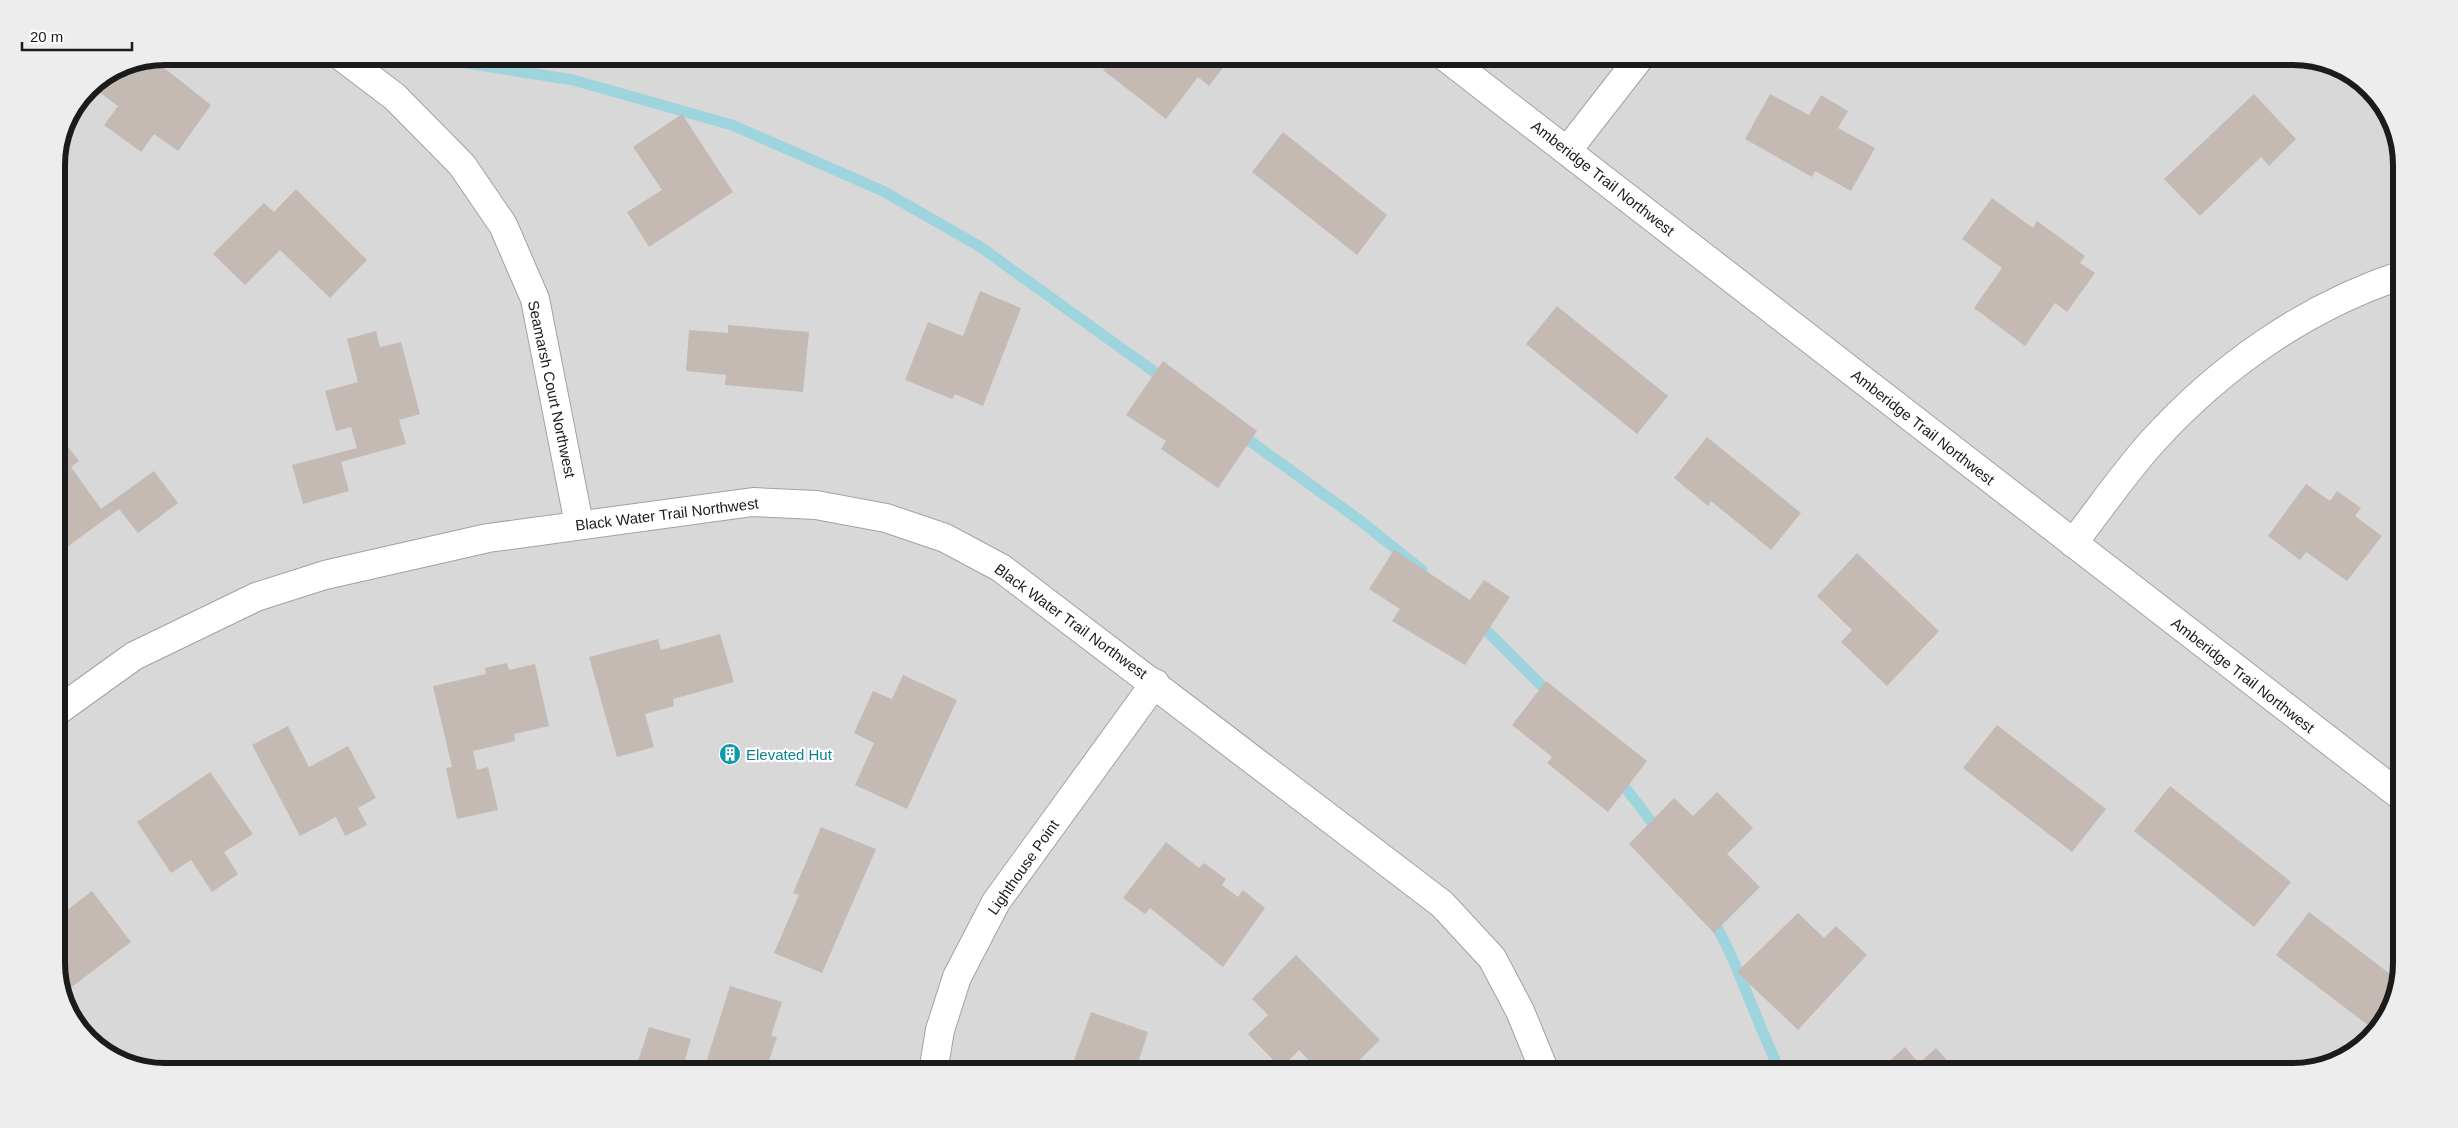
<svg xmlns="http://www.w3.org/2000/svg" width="2458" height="1128" font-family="Helvetica,sans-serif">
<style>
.residential{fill:#d9d8d8}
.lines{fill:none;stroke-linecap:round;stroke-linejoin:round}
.stream{stroke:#9ed4dd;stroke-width:11}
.building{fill:#c5b9b3}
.street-casing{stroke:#a2a2a2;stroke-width:30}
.street{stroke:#fff;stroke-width:28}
.labels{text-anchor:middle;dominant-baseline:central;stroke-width:4.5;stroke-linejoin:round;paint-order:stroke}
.street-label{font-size:15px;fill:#1b1b1b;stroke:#fff}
.culture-label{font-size:15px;fill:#0d838f;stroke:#fff;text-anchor:start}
.rim{fill:none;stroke:#1b1b1b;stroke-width:6}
</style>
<rect width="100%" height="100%" fill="#ede7df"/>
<path class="residential" d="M165,56h2128l42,9 48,39 19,54v805l-9,42 -40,49 -60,18h-2128l-42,-9 -44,-34 -22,-58 -1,-813 9,-35 23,-35 36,-24z"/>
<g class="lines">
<g class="stream">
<path d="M422,56l151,24 159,45 151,66 96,55 188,135"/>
<path d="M155,58l23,-2"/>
<path d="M1239,433l123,89 60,48"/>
<path d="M1478,622l75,75"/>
<path d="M1618,778l42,55"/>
<path d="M1711,917c29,48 44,104 70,155"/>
</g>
</g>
<g class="building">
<path d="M1113,56h119l-23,30 -11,-9 -32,42 -63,-49z"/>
<path d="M153,59l58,46 -33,46 -24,-17 -13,18 -37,-27 14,-19 -27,-20 33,-22z"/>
<path d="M1770,94l39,21 12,-20 27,16 -10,17 37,20 -24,43 -36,-20 -3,6 -67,-38z"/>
<path d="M2254,94l42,45 -27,27 -8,-9 -61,59 -36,-37z"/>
<path d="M682,114l51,78 -84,55 -22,-35 35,-22 -29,-43z"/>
<path d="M1283,132l104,83 -30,40 -105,-83z"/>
<path d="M296,189l71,71 -37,38 -50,-48 -35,35 -32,-31 51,-51 10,9z"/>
<path d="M1992,198l41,30 4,-7 48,35 -5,7 15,10 -28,39 -12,-9 -30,43 -51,-38 28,-40 -40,-29z"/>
<path d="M980,291l41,17 -38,98 -28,-12 -3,5 -47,-19 23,-58 35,14z"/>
<path d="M1557,306l111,90 -31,38 -111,-90z"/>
<path d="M728,325l81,7 -6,60 -78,-7 1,-10 -40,-4 3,-41 39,3z"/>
<path d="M376,331l4,16 21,-5 19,72 -21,6 7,24 -65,18 8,29 -46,13 -11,-39 65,-17 -6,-21 -15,4 -11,-40 33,-9 -11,-43z"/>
<path d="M1163,361l94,70 -39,57 -57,-39 5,-8 -40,-26z"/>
<path d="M59,435l20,26 -8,6 30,42 53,-38 24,32 -40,30 -19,-24 -63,46v-117z"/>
<path d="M1707,437l94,76 -30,37 -60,-49 -3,5 -34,-28z"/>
<path d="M2306,484l24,17 7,-10 24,17 -6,8 27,20 -35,45 -41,-29 -6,8 -32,-24z"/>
<path d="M1394,550l76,50 14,-20 26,17 -45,68 -73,-44 8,-12 -31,-20z"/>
<path d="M1857,553l82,78 -52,55 -46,-44 11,-12 -35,-34z"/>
<path d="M720,634l14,48 -61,17 1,7 -29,8 9,33 -37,10 -28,-100 69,-18 3,11z"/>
<path d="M507,663l2,7 26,-6 14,62 -35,8 1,7 -42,10 4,19 11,-3 10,43 -41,9 -11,-51 6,-1 -19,-81 53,-12 -1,-6z"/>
<path d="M903,675l54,25 -50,109 -52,-24 19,-42 -20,-10 19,-42 19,8z"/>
<path d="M1546,681l101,80 -39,51 -61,-49 5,-6 -40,-32z"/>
<path d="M1997,725l109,84 -34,43 -109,-84z"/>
<path d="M288,726l21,41 39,-21 28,52 -18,10 9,17 -22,11 -9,-19 -36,19 -48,-91z"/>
<path d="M733,742l9,14 -16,9 -8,-14z"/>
<path d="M210,772l43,62 -29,18 14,22 -26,18 -21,-32 -20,13 -34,-51z"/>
<path d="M2170,786l121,96 -37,45 -120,-96z"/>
<path d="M1717,792l36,36 -26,26 33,33 -46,46 -85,-89 45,-46 19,18z"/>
<path d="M821,827l55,22 -54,124 -48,-20 25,-58 -6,-2z"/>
<path d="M1166,842l33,26 5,-5 22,16 -4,6 16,12 5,-7 22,18 -42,59 -73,-59 -5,6 -22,-16z"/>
<path d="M92,891l39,51 -66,50 -8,-21v-53z"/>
<path d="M2309,912l89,68 -5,25 -20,24 -97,-74z"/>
<path d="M1798,913l26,25 12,-12 31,29 -69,75 -61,-58z"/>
<path d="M1296,955l84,85 -33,32h-27l-21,-22 -18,18 -33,-34 20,-19 -16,-16z"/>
<path d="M730,986l52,16 -11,34 6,1 -12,35h-118l-11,-4 13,-41 42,12 -6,21 20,6z"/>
<path d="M1091,1012l57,20 -10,31 23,9h-91z"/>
<path d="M1905,1047l14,16 17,-15 21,24h-80z"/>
</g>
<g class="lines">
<g class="street-casing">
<g id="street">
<path d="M341,56l54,41 67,68 41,60 32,74 44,225"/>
<path d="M1444,56l958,741"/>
<path d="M1567,151l74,-95"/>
<path d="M2073,543c26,-33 51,-70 79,-101 68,-75 153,-135 250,-167"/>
<path d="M56,712l78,-56 122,-59 69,-22 163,-37 265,-36 63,3 70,13 59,20 56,30 441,336 50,54 28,53 25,61"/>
<path d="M933,1072l7,-42 17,-53 39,-75 159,-219"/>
</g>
</g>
<use href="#street" class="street"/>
</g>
<defs>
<g id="building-disc" transform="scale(1.125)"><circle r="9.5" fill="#0f9aa8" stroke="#fff"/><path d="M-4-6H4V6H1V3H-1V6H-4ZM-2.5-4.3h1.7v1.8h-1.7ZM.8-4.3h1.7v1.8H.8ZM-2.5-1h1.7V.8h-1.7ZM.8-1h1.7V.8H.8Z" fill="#fff"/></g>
</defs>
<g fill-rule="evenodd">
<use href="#building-disc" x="730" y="754"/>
</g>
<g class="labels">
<g class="street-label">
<text transform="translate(1603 178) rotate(38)">Amberidge Trail Northwest</text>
<text transform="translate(552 389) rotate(78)">Seamarsh Court Northwest</text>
<text transform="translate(1923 427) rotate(38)">Amberidge Trail Northwest</text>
<text transform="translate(667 514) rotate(-7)">Black Water Trail Northwest</text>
<text transform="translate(1071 621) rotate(36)">Black Water Trail Northwest</text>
<text transform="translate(2243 675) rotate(38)">Amberidge Trail Northwest</text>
<text transform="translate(1023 867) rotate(-55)">Lighthouse Point</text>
</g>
<g class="culture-label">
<text x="746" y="754">Elevated Hut</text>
</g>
</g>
<path d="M0 0H2458V1128H0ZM165 65H2293A100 100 0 0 1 2393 165V963A100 100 0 0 1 2293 1063H165A100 100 0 0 1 65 963V165A100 100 0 0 1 165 65Z" fill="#ededed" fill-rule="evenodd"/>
<path class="rim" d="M165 65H2293A100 100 0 0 1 2393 165V963A100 100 0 0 1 2293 1063H165A100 100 0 0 1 65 963V165A100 100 0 0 1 165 65Z"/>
<path d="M22 42v8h110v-8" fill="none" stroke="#1b1b1b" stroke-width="2.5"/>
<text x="30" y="42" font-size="15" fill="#1b1b1b" stroke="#ffffff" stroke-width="4" paint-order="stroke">20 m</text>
</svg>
